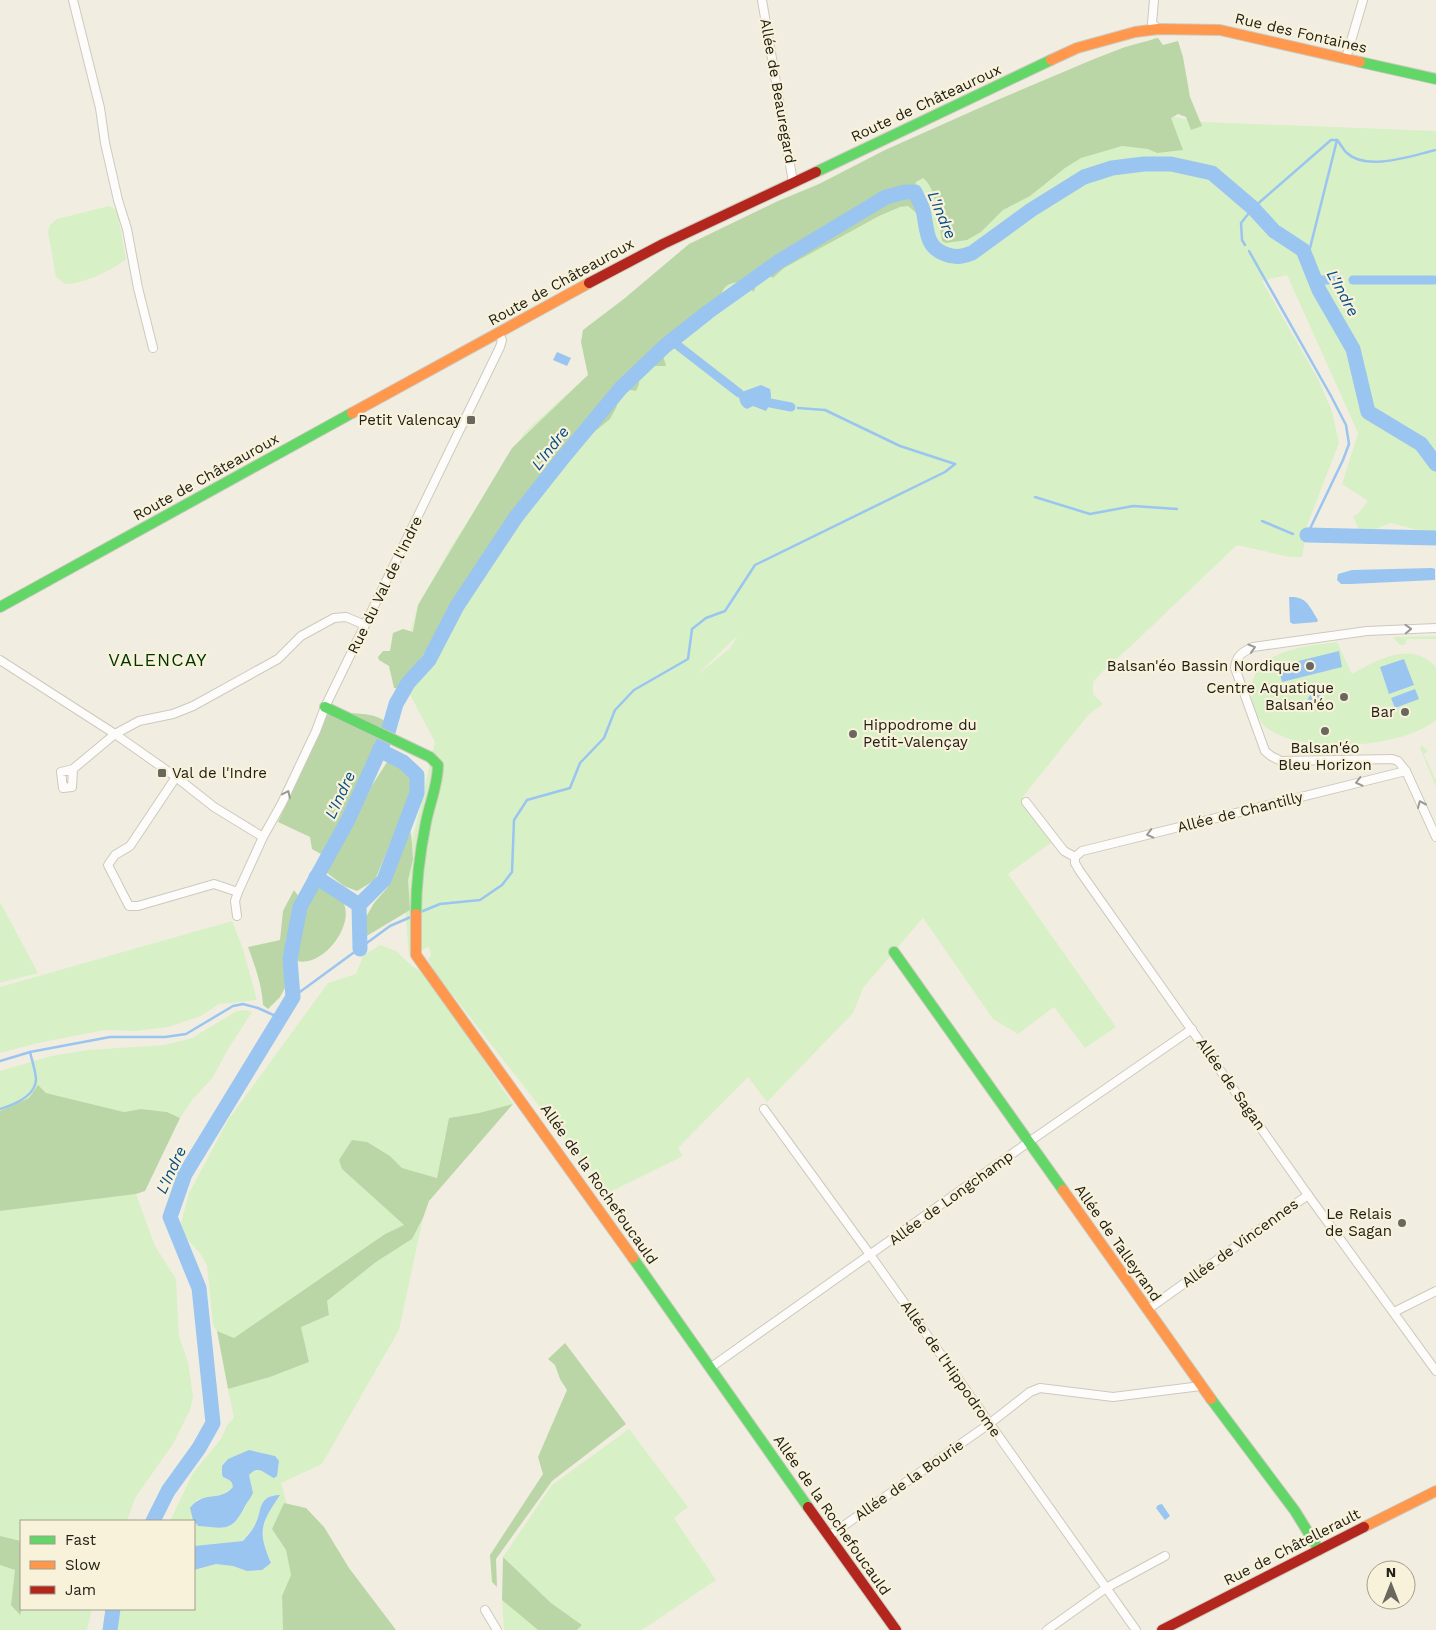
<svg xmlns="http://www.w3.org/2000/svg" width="1436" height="1630" font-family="'Work Sans',sans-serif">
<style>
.green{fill:#d8f0c6;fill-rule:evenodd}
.forest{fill:#bad6a6}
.water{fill:#9ac5f0}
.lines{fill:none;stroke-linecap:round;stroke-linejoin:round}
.stream{stroke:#9ac5f0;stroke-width:2.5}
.canal{stroke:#9ac5f0;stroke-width:9}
.river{stroke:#9ac5f0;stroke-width:15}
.street-casing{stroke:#ccc9be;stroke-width:10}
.fast-casing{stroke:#ccc9be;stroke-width:12}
.slow-casing{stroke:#ccc9be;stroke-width:12}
.jam-casing{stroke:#ccc9be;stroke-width:12}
.street{stroke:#fdfcfa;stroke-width:8}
.fast{stroke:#63d668;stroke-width:10}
.slow{stroke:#ff974d;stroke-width:10}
.jam{stroke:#b3261e;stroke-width:10}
.oneway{stroke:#9a9994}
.poi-dot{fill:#6a685e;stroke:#f8f2da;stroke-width:2}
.labels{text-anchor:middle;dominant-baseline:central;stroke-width:4.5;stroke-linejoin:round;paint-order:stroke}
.street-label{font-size:15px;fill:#222017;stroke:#f8f2da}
.poi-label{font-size:15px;fill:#222017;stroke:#f8f2da;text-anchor:end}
.water-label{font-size:16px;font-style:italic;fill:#024c88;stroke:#f8f2da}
.quarter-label{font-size:18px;letter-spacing:1px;fill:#003500;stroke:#f8f2da}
</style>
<rect width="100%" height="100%" fill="#f1eee1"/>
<g class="green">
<path d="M1157,37l17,80 29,5 233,9v404l-45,-12 -30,12 -8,-19 5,-2 10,-13 -26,-17 16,-51 -71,-158 -25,6 56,98 14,32 7,32 -31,80 -6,34h-12l-53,-12 -107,102 -25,22 -12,13v12l10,10 -14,10 -67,84 30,44 -44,32 108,153 -31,21 -31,-41 -36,27 -25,-15 -70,-101 -60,70 -10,25 -86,89 -19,-25 -70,71 5,8 -75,37 -7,-12 -23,-25 -144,-185 -6,-12 3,-3 -2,-9 -20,9 -6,-76 32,-138 -36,-68 19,-69 33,-58 74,-115 64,-58 247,-173zM737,637l-7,11 -33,27 39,-38z"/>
<path d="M109,206l8,4 9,49c-13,11 -43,25 -61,25l-9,-7 -8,-45 2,-7 7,-6z"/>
<path d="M1436,636v3h-29l-2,6h-5l-7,-8z"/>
<path d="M1337,642l15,32c25,-15 60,-34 84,-7v53c-34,28 -131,35 -168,9 -8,-6 -14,-20 -16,-29 -8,-49 52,-54 85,-58z"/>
<path d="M1422,745l6,6 -4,3 12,27v6l-16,-39z"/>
<path d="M0,902l38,71 -38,10z"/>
<path d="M232,921l11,28 14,51 -38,4 -18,12 -33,11 -32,4 -31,-1 -67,13 -38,10v-66z"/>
<path d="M380,945l16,6 17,16 6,3 43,58 51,76 -34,9 -30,5 -12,60 -35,-10 -12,-12 -48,13 62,56 -19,9 -151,104 -17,-7 -4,-6 -6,-60 -8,-13 -14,-15 -4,-14 8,-30 39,-73 100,-137 28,-9 7,-18z"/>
<path d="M245,1010l7,2 -24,37 -15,28 -21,23 -12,18 -13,-6 -26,-3 -17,3 -78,-19 -46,18v-40l51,-15 37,-6 77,-5 27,-7 45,-27z"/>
<path d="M136,1194l19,52 21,33 3,57 9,26 5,34 -3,14 -17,34 -38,54 -8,23h-106v20l-21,-5v-325z"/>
<path d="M423,1218l-24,112 -77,134 -41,19 6,21 -3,-1 -12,26 14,21 5,25 -9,21 1,34h-168l3,-17 2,-4h74v-39l22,-6 17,2 14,5 14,-1 10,-7c-13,-33 -10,-39 9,-67l-16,4 -9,25 -12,16 -49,5v-25l4,5c26,2 34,7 47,-19 2,-5 6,-9 8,-14l-4,-18c7,-7 15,-6 21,2l7,-1 -2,-20 -26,-6 -26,27c6,3 9,3 10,10 -10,11 -24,8 -37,13l-2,21h-24l23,-48 28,-34 6,-14 7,-7 -6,-29 42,-12 39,-15 -8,-35 28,-12 -3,-13 50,-40 36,-23z"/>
<path d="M629,1429l59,78 -14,11 42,62 -74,50h-65l5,-5 -31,-22 -48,-46 49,-72z"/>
<path d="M0,1565l15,5 -4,35 9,9 2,-5h70l-5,21h-87z"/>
<path d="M502,1600l36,30h-34z"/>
</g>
<g class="forest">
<path d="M1158,38l5,7 15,-4 5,16 7,40 12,29 -11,4 -5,-13 -8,-3 -7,4 12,32 -26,3 -9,-4 -26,-3 -41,12 -16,10 -35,28 -27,14 -22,22 -14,8 -21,3 -4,-2c-3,-17 -5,-53 -19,-63l-7,4 -3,12 6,14 1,8 -12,-10 -8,1 -21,9 -95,52 -11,10 -8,-4 -8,7 -3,11 -16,-10c-21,3 -13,15 -23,24 -17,16 -38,25 -54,42l5,18h-11l-10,-4 -7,9 1,13 -3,7 -16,-3 -8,9 5,9 -7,13 -17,14 -8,-5 -52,65 -7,7 -51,74 -74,115 -7,-1 -5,-22 -10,-6 -1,-3 5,-6h7l3,-18 10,-4 10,3 5,-27 94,-157 76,-73 -7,-33 2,-12 42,-32 64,-54 89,-43 41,-17 66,-34 110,-49 99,-42 31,-12z"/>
<path d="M332,712c17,2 45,-1 56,12l-21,48 -41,78 -5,4 -9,-5 -2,-12 -32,-15 47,-105z"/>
<path d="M389,759l23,19 1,11 -38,91 -18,11 -13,-5 -18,-14 45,-85z"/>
<path d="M411,832l2,27 -5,21 2,30 -45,27 1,-20 8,-14 14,-16 15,-42z"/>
<path d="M319,884c9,5 23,11 26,23 6,23 -23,60 -48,54l-1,-24 11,-31z"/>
<path d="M294,890l5,7 -10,40 -3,49 -6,11 -12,12 -5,-4c-1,-20 -8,-39 -15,-58l32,-7 3,-29z"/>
<path d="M38,1085l8,8 78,19 17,-3 26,3 13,6 -35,73 -9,3 -136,17v-100l29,-13z"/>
<path d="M513,1104l-84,97 -6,17 -11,21 -36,23 -49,39 2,14 -28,12 8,35 -39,15 -42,12 -11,-58 17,7 151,-104 19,-9 -62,-56 -3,-9 13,-20 15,2 23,14 12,12 35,10 12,-60 30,-5z"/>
<path d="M565,1343l61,81 -74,57 -56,78 1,28 -5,-5 -2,-27 53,-81 -5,-17 29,-67 -7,-11 -5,-14 -7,-6z"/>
<path d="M284,1503l22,5 18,19 25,41 47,62h-113l-1,-34 9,-21 -5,-25 -14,-21z"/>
<path d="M0,1536l21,5 1,68 -2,6 -9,-10 4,-35 -15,-5z"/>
<path d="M503,1557l48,46 31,22 -5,5h-39l-36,-30z"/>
</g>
<g class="water">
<path d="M557,352l14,6 -4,8 -14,-6z"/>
<path d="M761,385l9,4c2,8 1,15 -4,22l-13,-5 -6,3c-7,-3 -8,-9 -8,-16z"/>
<path d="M1432,568l3,1v11l-84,4h-10l-4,-4 1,-6 14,-4z"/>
<path d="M1289,597c18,-1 20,9 29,23l-1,2 -24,2 -3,-2z"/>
<path d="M1339,651l3,16 -60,15 -4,-16z"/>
<path d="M1404,659l10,26 -25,9 -9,-27z"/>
<path d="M1313,688l7,3 1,5c-2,8 -8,11 -14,5z"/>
<path d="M1415,689l4,10 -24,9 -4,-10z"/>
<path d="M249,1450l26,6 4,5 -2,15 -3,2c-10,-4 -15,-14 -25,-3l4,18c-2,5 -6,9 -8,13 -13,27 -21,22 -47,20l-5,-6 -3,-12c15,-19 29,-5 43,-21 -1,-7 -4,-7 -10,-10l-1,-3v-8l6,-7z"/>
<path d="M280,1495c-19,29 -23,35 -9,68l-9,7 -15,1 -14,-5 -17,-2 -22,6v-24l49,-5c4,-5 9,-10 12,-16 8,-16 2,-29 25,-30z"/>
<path d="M1162,1504l8,12 -5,4 -9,-12 2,-3z"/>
</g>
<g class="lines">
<g class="stream">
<path d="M1245,245l-3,-5 -1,-17 12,-15 78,-68h6c4,4 6,10 10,13 20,19 66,2 89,-3"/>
<path d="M1249,251l82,145 15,29 3,19 -6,16 -36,75"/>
<path d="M1307,260l30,-120"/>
<path d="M798,408l27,2 75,36 55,18"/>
<path d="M1035,497l55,17 43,-8 44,3"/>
<path d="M1262,521l31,13"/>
<path d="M418,913l22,-9 40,-4 22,-15 10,-13 2,-52 13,-20 43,-12 10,-25 24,-25 11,-28 19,-20 54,-31 4,-30 14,-11 19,-7 30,-46 190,-93 10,-8"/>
<path d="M293,997l97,-71 23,-10"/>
<path d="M0,1061l30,-9 80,-15h55l21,-3 47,-28 10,-2 15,4 22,10"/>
<path d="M0,1109c13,-4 35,-12 36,-29 0,-8 -4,-19 -6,-28"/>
</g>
<g class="canal">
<path d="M1315,280h24"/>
<path d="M1353,280h83"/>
<path d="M672,341l67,52"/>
<path d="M770,403l21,4"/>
</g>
<g class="river">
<path d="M1307,535l129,3"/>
<path d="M316,877l43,28"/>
<path d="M360,949l-1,-44 25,-25 33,-87v-18l-14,-13 -24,-12"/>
<path d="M153,1521l15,-30 31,-43 14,-25 -14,-135 -29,-71 15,-43 108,-177 -3,-38 10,-52 48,-87 40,-88 8,-28 12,-21 21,-23 28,-54 59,-89 46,-58 59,-71 44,-42 43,-34 70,-50 108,-65 19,-5h10c2,5 5,10 7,15 6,18 1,39 23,47 10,4 17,3 27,-1l59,-43 53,-33 28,-9 32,-4h27l41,9 41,35 21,23 29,19 16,40 34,59 15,63 53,32 15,20"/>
<path d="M110,1630l3,-21"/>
</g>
<g class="street-casing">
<g id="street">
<path d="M73,0l27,108 5,35 13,57 9,29 11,59 15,60"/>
<path d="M762,0l31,182"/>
<path d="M1154,0l-2,23 6,6"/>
<path d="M1346,58l17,-58"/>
<path d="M1436,628l-69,3 -114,16c-11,5 -17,9 -18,21l30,83 6,5 10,5 111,-2 6,2 8,10 30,66"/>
<path d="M0,660l115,74 61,43 38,30 49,30"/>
<path d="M73,769l-1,18 -9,1 -2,-16 12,-3 42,-35 24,-13 34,-7 20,-8 85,-47 23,-23 33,-18 12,-1 19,8"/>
<path d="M176,777l-46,69 -15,9 -7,10 21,41h9l76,-22 24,8"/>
<path d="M1026,802l38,49 11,6v6l4,7 229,325 128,176"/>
<path d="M1075,857l7,-6 324,-80"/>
<path d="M237,916l-2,-15 3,-9 25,-55 19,-34 34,-72 9,-24 175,-360 2,-7 -3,-6"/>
<path d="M764,1109l107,147 265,374"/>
<path d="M1147,1310l161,-115"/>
<path d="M1394,1312l42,-21"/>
<path d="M710,1368l323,-229 159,-110"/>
<path d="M829,1536l160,-112 41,-32 10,-4 73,9 88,-11"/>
<path d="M485,1610l12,20"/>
<path d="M1047,1630l59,-42 59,-32"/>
</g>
</g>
<g class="fast-casing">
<g id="fast">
<path d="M1360,62l76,17"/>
<path d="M816,172l235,-112"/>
<path d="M0,607l352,-194"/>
<path d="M325,707l105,50 8,8c0,20 -8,37 -12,57 -6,30 -10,60 -10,92"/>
<path d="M894,952l169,238"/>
<path d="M633,1258l175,249"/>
<path d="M1211,1399l84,112 24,39"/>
</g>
</g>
<g class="slow-casing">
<g id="slow">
<path d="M1051,60l26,-12 58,-16 23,-3 62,1 140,32"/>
<path d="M352,413l237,-130"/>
<path d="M416,914v41l217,303"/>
<path d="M1063,1190l148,209"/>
<path d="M1364,1527l72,-36"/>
</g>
</g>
<g class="jam-casing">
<g id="jam">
<path d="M589,283l74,-39 153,-72"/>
<path d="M808,1507l88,123"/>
<path d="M1162,1630l202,-103"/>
</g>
</g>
<use href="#street" class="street"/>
<use href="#fast" class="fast"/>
<use href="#slow" class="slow"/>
<use href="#jam" class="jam"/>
</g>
<defs><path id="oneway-chevron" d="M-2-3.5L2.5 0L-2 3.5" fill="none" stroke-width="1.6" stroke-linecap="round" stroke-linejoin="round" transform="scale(1.25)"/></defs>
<g class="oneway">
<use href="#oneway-chevron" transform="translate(1408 629) rotate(-2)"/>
<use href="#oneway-chevron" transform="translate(1252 648) rotate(-17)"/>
<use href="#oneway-chevron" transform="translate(1359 782) rotate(166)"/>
<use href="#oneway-chevron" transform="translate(287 794) rotate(-65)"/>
<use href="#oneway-chevron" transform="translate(1421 804) rotate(-114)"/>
<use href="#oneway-chevron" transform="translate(1150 834) rotate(166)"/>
</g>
<g class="poi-dot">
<rect x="466" y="415" width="10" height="10" rx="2.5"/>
<circle cx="1310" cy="666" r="5"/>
<circle cx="1344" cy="697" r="5"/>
<circle cx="1405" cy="712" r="5"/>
<circle cx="1325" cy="731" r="5"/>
<circle cx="853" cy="734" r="5"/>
<rect x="157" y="768" width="10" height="10" rx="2.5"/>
<circle cx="1402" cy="1223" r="5"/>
</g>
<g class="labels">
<g class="street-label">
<text transform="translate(1301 33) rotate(13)">Rue des Fontaines</text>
<text transform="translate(778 91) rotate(80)">Allée de Beauregard</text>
<text transform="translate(926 103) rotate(-25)">Route de Châteauroux</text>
<text transform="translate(561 282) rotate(-29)">Route de Châteauroux</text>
<text transform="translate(206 477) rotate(-29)">Route de Châteauroux</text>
<text transform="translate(385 585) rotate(-64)">Rue du Val de l'Indre</text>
<text transform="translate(1240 812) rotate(-14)">Allée de Chantilly</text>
<text transform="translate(1231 1084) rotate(55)">Allée de Sagan</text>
<text transform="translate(599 1184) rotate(55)">Allée de la Rochefoucauld</text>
<text transform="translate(951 1198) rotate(-36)">Allée de Longchamp</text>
<text transform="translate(1118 1243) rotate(55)">Allée de Talleyrand</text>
<text transform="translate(1240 1243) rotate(-36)">Allée de Vincennes</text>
<text transform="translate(951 1369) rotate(55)">Allée de l'Hippodrome</text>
<text transform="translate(909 1480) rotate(-35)">Allée de la Bourie</text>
<text transform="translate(832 1515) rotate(55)">Allée de la Rochefoucauld</text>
<text transform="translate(1292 1547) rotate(-27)">Rue de Châtellerault</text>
</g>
<g class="poi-label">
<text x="461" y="420">Petit Valencay</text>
<text x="1300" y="666">Balsan'éo Bassin Nordique</text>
<text x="1334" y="688">Centre Aquatique<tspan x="1334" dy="17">Balsan'éo</tspan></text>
<text x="1395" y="712">Bar</text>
<text x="863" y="725" text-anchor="start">Hippodrome du<tspan x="863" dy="17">Petit-Valençay</tspan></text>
<text x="1325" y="748" text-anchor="middle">Balsan'éo<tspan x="1325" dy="17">Bleu Horizon</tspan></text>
<text x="172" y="773" text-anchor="start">Val de l'Indre</text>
<text x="1392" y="1214">Le Relais<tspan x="1392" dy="17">de Sagan</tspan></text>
</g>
<g class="water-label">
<text transform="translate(942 215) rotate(67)">L'Indre</text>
<text transform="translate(1343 293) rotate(62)">L'Indre</text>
<text transform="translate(550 448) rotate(-52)">L'Indre</text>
<text transform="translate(340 795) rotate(-65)">L'Indre</text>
<text transform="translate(171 1170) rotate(-65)">L'Indre</text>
</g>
<g class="quarter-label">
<text x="158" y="659">VALENCAY</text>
</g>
</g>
<rect x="20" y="1520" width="175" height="90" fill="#f8f2da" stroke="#a29e8c"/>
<rect x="30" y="1536" width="25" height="8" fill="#63d668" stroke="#a29e8c"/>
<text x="65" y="1545" font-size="15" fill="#222017">Fast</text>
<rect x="30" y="1561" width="25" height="8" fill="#ff974d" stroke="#a29e8c"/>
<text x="65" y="1570" font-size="15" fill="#222017">Slow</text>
<rect x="30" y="1586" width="25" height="8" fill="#b3261e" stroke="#a29e8c"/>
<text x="65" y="1595" font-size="15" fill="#222017">Jam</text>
<g transform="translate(1391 1585)"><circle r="24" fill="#f8f2da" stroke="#a29e8c"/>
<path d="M0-4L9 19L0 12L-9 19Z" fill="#6a685e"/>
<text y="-8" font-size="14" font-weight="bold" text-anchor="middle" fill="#222017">N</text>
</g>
</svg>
